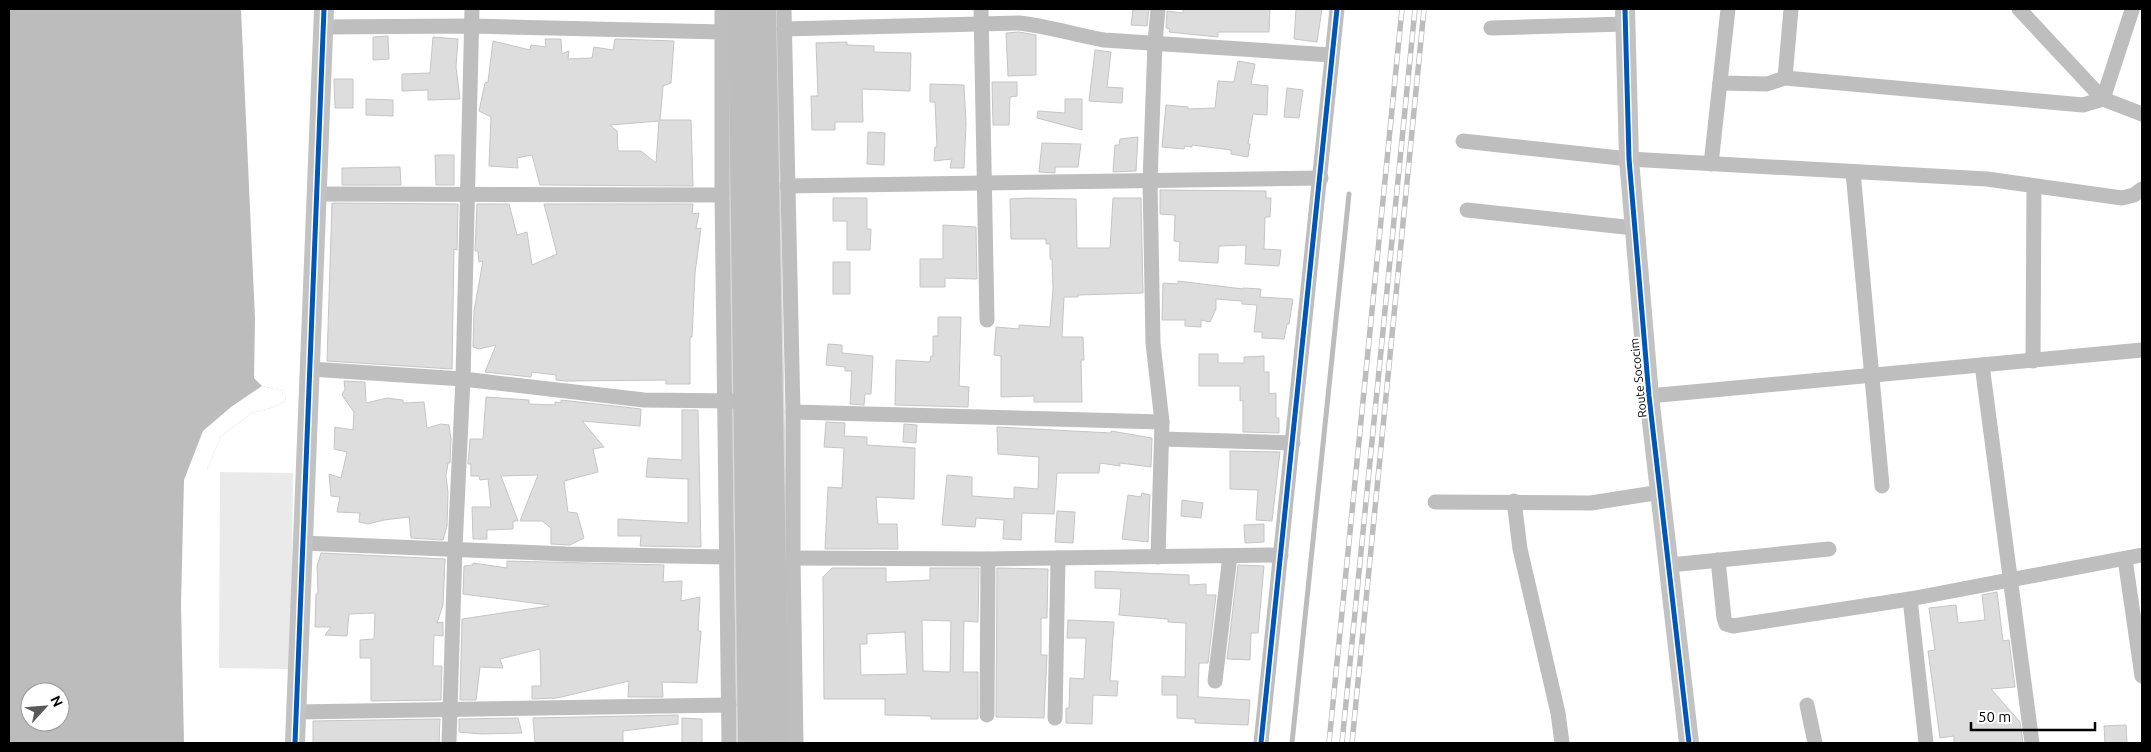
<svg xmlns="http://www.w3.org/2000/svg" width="2151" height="752" font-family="Ubuntu,sans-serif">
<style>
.green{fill:#eaeaea}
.water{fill:#bcbcbc;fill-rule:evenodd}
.pier{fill:#fff}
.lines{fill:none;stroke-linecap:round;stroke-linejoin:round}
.stream{stroke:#bcbcbc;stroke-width:5}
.building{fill:#ddd;stroke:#c5c5c5;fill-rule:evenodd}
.highway-casing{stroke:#dbdbdb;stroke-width:29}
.street{stroke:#bebebe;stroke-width:15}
.secondary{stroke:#c2c2c2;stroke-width:20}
.highway{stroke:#bdbdbd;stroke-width:26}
.rail-casing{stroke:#bdbdbd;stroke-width:5.5}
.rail{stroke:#fff;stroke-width:4;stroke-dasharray:11;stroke-linecap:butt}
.cycleway-casing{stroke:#fff;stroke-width:8}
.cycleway{stroke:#0057b8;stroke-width:5}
.labels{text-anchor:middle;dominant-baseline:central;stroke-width:4;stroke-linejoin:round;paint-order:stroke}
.street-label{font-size:12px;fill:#000;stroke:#fff}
</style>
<rect width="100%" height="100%" fill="#fff"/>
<path class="green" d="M220,472l73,1 -2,196 -72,-1z"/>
<path class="water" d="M9,9h232l14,310 -1,59 8,8 21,5 3,4 -1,6 -11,6 -22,6 -31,23 -14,33v274h-198zM30,692h30v30h-30z"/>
<path class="pier" d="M262,386l21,5 3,4 -1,6 -11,6 -22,6 -31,23 -14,33v274h-23l-3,-138 3,-125 19,-49 28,-24z"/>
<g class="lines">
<path class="stream" d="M1292,743l57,-549"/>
</g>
<g class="building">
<path d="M1133,9h16l-2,17 -16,-1z"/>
<path d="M1183,9h87l-1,23h-51v5l-49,-5 1,-3 -4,-1 1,-17 16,2z"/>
<path d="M1296,9h26l-5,33 -23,-3z"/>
<path d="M1019,32l17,3v40l-28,1 -2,-43z"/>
<path d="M388,36l1,23 -16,1v-23z"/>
<path d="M433,37l25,2 -2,28 4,32 -32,1v-10l-26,1v-17l28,-1z"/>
<path d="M545,39h16l1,15 7,-3 -1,8 24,-1 2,-11 19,3 2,-11 59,2 -3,42 -8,3 -3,34h31l2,66 -153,-1 -8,-30 -15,3 1,10 -29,-2 2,-49 -12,-6 6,-28 3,-1 5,-41 37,9 1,-5 15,2zM659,121l-3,42 -15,-12h-23l-1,-20 -7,-6z"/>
<path d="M847,42v3l27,1v6l37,1 -1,38 -48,-2 1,33h-28v8h-23l-1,-34h7l-2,-53z"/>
<path d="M1095,50l16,2 -4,35 16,1 -1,15 -33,-2z"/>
<path d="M1238,61l17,3 -4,20 17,2 -1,29 -14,-1 -5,30h2l-2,13 -17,-3v-4l-39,-5v2l-7,-1 -1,3 -22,-2 4,-42 22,2v2l27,-1 3,-27 16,1z"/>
<path d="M334,79h19v29h-18z"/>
<path d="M992,82h25v14l-7,1 -1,28h-16z"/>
<path d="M930,84l34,1 2,39 -2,44h-14l2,-9 -18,2 1,-14h2l-2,-45h-5z"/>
<path d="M1287,88l16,2 -4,28 -15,-1z"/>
<path d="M366,99l27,1v16l-27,-1z"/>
<path d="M1065,99h17v31l-45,-12 1,-7 27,2z"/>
<path d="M868,132l17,1 -1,32 -17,-1z"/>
<path d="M1138,137l-2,34 -23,1 2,-27h4l1,-6z"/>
<path d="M1042,143l39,1 -3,23h-23v6l-16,-1z"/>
<path d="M435,155h19v30h-18z"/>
<path d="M400,167l1,18h-59v-17z"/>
<path d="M1160,190l106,1v7h5l-1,19h-5l-1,32 17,1 -2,16 -34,-2 1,-19 -27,1 -1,17 -39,-2 1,-19 -6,-1 1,-26 -15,-1z"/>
<path d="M833,198h34v31h4l-1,21h-23v-29h-14z"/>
<path d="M1028,198l48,1 1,49h33l3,-50h28l2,95 -65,2v2h-14l-2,40h21l1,23h-3l1,42h-48v-6l-33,1v-41l-7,-1 2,-28 23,2v-4l31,2 3,-39 -1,-29h-2v-15h-4v-5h-35l-1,-40z"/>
<path d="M332,203l126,1 -1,46 -3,-1 -2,120 -125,-8z"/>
<path d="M477,204h32l8,31 10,-3 5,33 25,-11 -13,-50h149l-1,10 7,-1 -3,16 5,-1 -6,45 -3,64h-2v47h-24v-4l-101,1 -9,-1v-5l-24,-3 -1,5 -46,-5 11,-27 -17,4 -6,-2 1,-36 9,-50 -4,1 -1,-11h-3z"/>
<path d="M943,225l33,2 1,52 -32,-1v9h-25v-28h23z"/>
<rect x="833" y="262" width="17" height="32"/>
<path d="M1178,281l65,8v-1l18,1 -1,8 33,2 -4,25h-2l-3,15 -22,-1v-6h-8l3,-27 -15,-1v-3l-26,-2v10l-6,13 -9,-2v7l-16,-1v-6h-23l1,-37 15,1z"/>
<path d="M938,317h23l-2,69 10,1 -1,20 -73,-2 1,-45 34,2 1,-6h2v-20h5z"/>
<path d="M828,344l14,1v8l31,3 -2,38h-6l-1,11 -14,-1 2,-33h-7v-4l-19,-2z"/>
<path d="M1199,354h19v9h26v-6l20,-1v16h5v22l7,-1v25h3v15l-36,-1v-32l-3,1v-15h-41z"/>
<path d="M344,381l21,1 1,21 21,-5 16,2v3l21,-1 3,26 14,-4 8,1 2,14 -1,24h-2l-2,13 2,16 -1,34 -4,14 -32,-2 -2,-21 -25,3 -16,4 -9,-2 1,-9 -23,-1 3,-15 -9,-1 -2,-22 12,4 6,-26 -13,-3 1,-22 18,3 1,-18 -12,-17 3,-6z"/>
<path d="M486,397l43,3v4l26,1v-3l6,1v-3l80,9 -1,17 -58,-5 22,26 -11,2 5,23 -34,9 4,31 9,1 7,25 -14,7 -19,-1v-16l-9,-7h-22l18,-46 -37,1 17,45h-5v8l-26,1v9h-14l-1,-32h19l-3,-28 -8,1 -1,-4h-8v-12h-3l2,-25h13z"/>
<path d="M682,410h16l3,137 -61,-1 1,-10h-23v-17l70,4v-44l-42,-2 2,-19 34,2z"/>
<path d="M826,422l19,1 -1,13 23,1v8l48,3 -1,51 -38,-2 2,27h19l1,25h-73l3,-62 14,1 2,-40 -20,-1z"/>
<path d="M904,424l13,1 -1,18 -13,-1z"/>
<path d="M997,427l114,6v-2l41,7 -1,29 -31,-4v3l-20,-3 -1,10h-42l-3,41 -32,-1 -1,27 -18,-1 1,-19 -28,-2 -1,9 -33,-2 5,-50 25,2v19l42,3v-12l24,2 1,-32 -41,-3z"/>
<path d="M1230,451l50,1 -8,69 -16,-1 2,-30 -28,-1z"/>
<path d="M1142,493l8,2 -2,47 -26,-3 6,-44 13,2z"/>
<path d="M1182,500l21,3 -2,15 -20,-2z"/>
<path d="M1057,511l18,1 -2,31 -18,-1z"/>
<path d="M1264,524v18l-19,1 -1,-18z"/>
<path d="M321,553l124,6 -2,46 -6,18 6,-1v14l-9,-1 -1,31h9l-1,34 -70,1v-43h-11v-18l14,-1 1,-26 -26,1 -2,22 -22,-1 6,-8h-16l1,-33h2l-1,-28z"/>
<path d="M507,561l157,4 -1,17 19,-1 -1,20 19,-4 -2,34h3l-4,52 -35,-1 1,15h-35l1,-16 -72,17 -25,1v-13h9l-1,-37 -40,10 3,9 -23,-1 -4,33h-16l2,-81 87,-13v-1l-86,-11 1,-28 9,-1v-2l34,5z"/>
<path d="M1238,565l26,1 -6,67h-7l-1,27 -23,-1z"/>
<path d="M832,568h54v14l44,-2v-12h49l-1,54 -14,-1 -1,51h15v47h-47v-3l-46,-1v-16h-61l-1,-122zM922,620l29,1 -1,51 -27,-1zM905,632l2,42 -46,1 -1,-31h7v-10z"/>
<path d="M997,568l51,1 -1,49h-6v37h6l-3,63 -48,-1z"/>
<path d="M1095,571l94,4v10l17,-1v11h10l-8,68h-9l-1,34 52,3 -2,25 -53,-2v-4l-18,-1v-23h-15v-19l23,1 1,-54 -18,-1v-3l-49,-4 2,-26 -26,-1z"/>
<path d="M1997,592l6,49 6,-1 6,47 -24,2 29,33 3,21h-69v-7l-14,2 -12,-87 7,-1 -6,-42 27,-3 2,18 27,-3 -3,-25z"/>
<path d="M1068,620l46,2 -4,59h8l-1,15 -24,-1 -1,29 -26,-1v-15h3l1,-30 14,1 2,-41h-19z"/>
<path d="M678,715v9l-55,7v12h-88l-2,-25z"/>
<path d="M518,718l4,15 -40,1 -23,-2v-13z"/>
<path d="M682,718l20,1v24h-20z"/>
<path d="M440,719l-1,24h-126v-22z"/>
<path d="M2126,725l1,18h-22l-1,-17z"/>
</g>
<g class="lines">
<g class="highway-casing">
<g id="highway">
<path d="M741,9l10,734"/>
<path d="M763,9l13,734"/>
</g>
</g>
<g class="street">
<path d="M722,9v186l7,548"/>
<path d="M784,9l9,403v146l3,185"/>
<path d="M981,9l6,311"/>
<path d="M2019,9l84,90 39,15"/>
<path d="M323,27l148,-1 251,6"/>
<path d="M1491,28l134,-4"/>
<path d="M784,29l235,-6c29,3 56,12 85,17l227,15"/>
<path d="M1785,78l6,-69"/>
<path d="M1720,83l47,1 18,-6 298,27 20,-6 29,-89"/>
<path d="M1463,141l166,18 358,20 135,19 12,-3 8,-6"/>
<path d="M1711,164l17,-155"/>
<path d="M1853,172l29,314"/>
<path d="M787,186l534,-8"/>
<path d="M318,194l404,1"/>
<path d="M1467,210l167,18"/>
<path d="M2033,361l1,-174"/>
<path d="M1982,365l50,378"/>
<path d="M310,369l153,10 181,21 90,1"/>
<path d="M1649,396l493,-46"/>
<path d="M793,412l369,10"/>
<path d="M1162,439l131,4"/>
<path d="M1514,501l6,48 38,164 4,30"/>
<path d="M1435,502l156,1 70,-11"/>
<path d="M302,543l264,11 159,3"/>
<path d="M1158,557l4,-135 -9,-79 -3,-161 5,-139 3,-34"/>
<path d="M793,558l195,1 293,-4"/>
<path d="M2125,559l17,117"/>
<path d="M1718,560l6,58 2,6 7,2 177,-27 232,-44"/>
<path d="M1670,565l159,-16"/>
<path d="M1910,599l16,144"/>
<path d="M1215,681l15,-125"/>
<path d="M1807,705l8,38"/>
<path d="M297,712l432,-7"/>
<path d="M987,715l1,-156"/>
<path d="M1055,718l3,-160"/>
<path d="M449,743l6,-195 8,-169 9,-370"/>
<path d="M1261,743l76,-734"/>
</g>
<g class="secondary">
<path d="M1625,9l4,150 20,237 40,347"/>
<path d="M295,743l29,-734"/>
</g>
<use href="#highway" class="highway"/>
<g class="rail-casing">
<g id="rail">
<path d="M1329,743l73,-734"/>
<path d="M1342,743l73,-734"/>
<path d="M1352,743l72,-734"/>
</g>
</g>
<use href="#rail" class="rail"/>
<g class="cycleway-casing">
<g id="cycleway">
<path d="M1625,9l4,150 20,237 40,347"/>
<path d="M295,743l29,-734"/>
<path d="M1261,743l76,-734"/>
</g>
</g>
<use href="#cycleway" class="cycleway"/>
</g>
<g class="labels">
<g class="street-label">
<text transform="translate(1638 378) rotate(-96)">Route Sococim</text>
</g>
</g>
<rect width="2151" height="752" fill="none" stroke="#000000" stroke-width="20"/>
<g transform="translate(45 707) rotate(64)"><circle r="24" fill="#ffffff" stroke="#999999"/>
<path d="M0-4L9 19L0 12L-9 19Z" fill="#595959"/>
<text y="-8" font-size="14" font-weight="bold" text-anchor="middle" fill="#000000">N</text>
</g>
<path d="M1971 722v8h124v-8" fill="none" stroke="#000000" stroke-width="2.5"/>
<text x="1978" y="722" font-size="15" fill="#000000" stroke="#ffffff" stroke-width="4" paint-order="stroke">50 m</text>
</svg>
